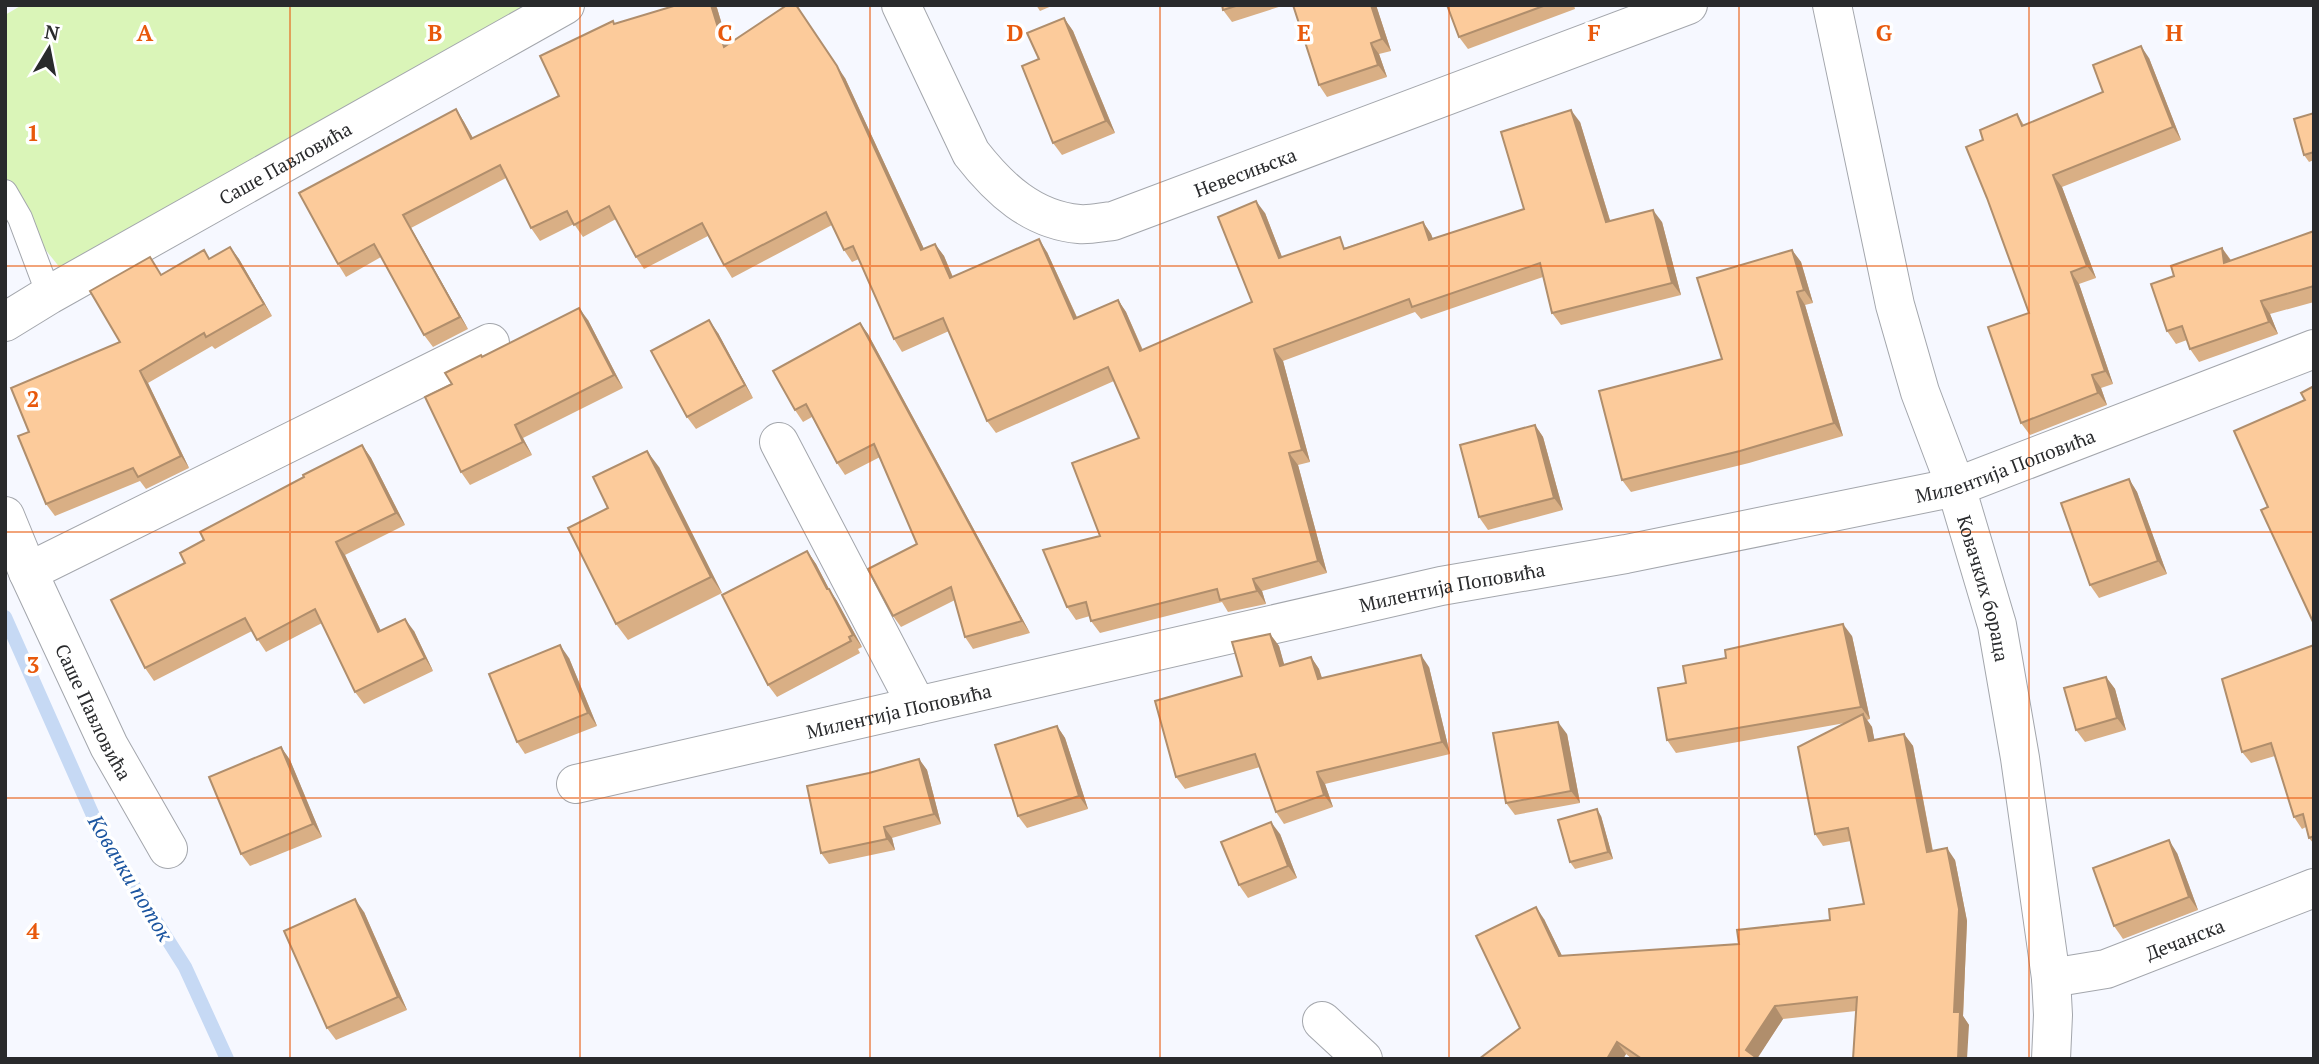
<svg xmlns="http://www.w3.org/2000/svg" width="2319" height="1064" font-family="'PT Serif',serif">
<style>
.green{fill:#daf5b8}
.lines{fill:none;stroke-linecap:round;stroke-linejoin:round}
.stream{stroke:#c6d9f4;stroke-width:14}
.service-casing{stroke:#a3a6ac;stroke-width:26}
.minor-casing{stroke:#a3a6ac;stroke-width:40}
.service{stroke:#fff;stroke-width:24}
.minor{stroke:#fff;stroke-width:38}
.wall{fill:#d9af85}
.shaded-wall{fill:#b08e6c}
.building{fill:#fccb9b;stroke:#b08e6c;stroke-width:2}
.grid{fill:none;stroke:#e8590c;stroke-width:2;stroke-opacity:0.55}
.labels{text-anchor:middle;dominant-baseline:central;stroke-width:7;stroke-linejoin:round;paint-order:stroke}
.street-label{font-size:19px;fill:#292a2c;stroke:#fff}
.water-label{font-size:21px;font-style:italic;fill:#1c55a0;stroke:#fff}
.grid-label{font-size:23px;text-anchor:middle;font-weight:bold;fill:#e8590c;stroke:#fff;stroke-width:7;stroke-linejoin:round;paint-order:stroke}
</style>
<rect width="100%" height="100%" fill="#f6f8ff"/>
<path class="green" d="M22,5h544l-493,279 -53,-66 -15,-26v-177z"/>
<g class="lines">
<path class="stream" d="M5,617l98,221 82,129 42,92"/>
<g class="service-casing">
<path id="service" d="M5,192l15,26 29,77"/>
</g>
<g class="minor-casing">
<g id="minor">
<path id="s1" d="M901,5l70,148c28,36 61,67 108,71 11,1 23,-2 34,-3l575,-216"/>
<path id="s2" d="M1832,5l63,300 25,87 36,95 41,138 23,133 31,220 2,37 -2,44"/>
<path id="s3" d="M5,322l44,-27 516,-290"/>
<path d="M779,442l138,264"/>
<path id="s4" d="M5,516l23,56 81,174 59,103"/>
<path d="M28,572l462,-229"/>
<path id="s5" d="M576,784l865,-198 185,-32 330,-67 358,-138"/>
<path id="s6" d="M2051,978l55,-9 208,-81"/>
<path d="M1322,1021l41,38"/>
</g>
</g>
<use href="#service" class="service"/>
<use href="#minor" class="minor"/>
</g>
<g class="wall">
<path d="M677,5h38l2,3 11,36 117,34 79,171 11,-5 9,12 9,21 94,-25 30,65 41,-17 8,12 17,38 109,-48 13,-89 17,44 65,-10 76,-25 8,12 2,5 91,-30 56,-87 30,98 52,2 19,73 -120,30 -9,-12 -9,-36 -122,42 -6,-7 -132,49 27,101 -12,3 29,108 -65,18 4,13 -38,8 -6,-10 -122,31 -9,-12 -1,-5 -14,4 -9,-13 33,-71 39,-98 -25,-57 -118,52 -9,-12 -38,-90 -47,21 -8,-13 -35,-80 -7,3 -8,-12 -12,-25 -100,53 -8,-13 -16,-29 -64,33 -8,-12 -20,-38 -33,18 -9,-13 -34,17 -9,-13 -25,-50 -95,50 57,101 -35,18 -9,-12 -43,-78 -35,20 -8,-13 118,-155 8,13 9,16 86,-42 56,-72z"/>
<path d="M1036,5h18l-14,6z"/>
<path d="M1222,5h63l-53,17 -9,-12z"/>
<path d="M1293,5h83l15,46 -12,3 8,23 -60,20 -8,-12z"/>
<path d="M1447,5h127l1,4 -107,40 -9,-12z"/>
<path d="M1064,18l9,13 42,102 -53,22 -9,-12 -14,-84z"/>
<path d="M2149,58l32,82 -119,47 34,91 -17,6 34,100 -12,4 6,17 -77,30 -9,-12 8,-110 -46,-173 34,-26 7,11 79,-33z"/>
<path d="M2314,113v47l-5,2 -5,-7z"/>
<path d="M2314,231v71l-44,12 8,20 -79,28 -9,-13 -3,-9 -11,4 -9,-13 7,-55 48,-28 9,12z"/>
<path d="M230,247l9,12 33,57 -57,33 -3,-3 -64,37 41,85 -43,21 -6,-8 -85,35 -9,-12 -17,-72 91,-90 42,-68 42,-24 6,9z"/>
<path d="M1792,250l9,12 12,41 -8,2 38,131 -94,27 -118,29 -9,-12 100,-121z"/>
<path d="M588,320l35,68 -100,50 9,17 -62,30 -9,-13 -9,-88 30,-27z"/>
<path d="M860,323l8,11 162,299 -57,16 -8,-12 -10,-37 -54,27 -8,-11 24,-72 -37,-87 -35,18 -8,-12 -25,-46 -9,5 -8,-12z"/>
<path d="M718,333l35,65 -57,31 -9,-12z"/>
<path d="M1535,425l8,12 20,73 -75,20 -9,-13z"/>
<path d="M362,445l9,13 34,67 -60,30 36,76h33l19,40 -69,33 -9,-12 -33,-69 -56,29 -14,-21 -98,50 -9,-13 40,-105 19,-23 100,-63z"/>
<path d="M659,467l63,126 -94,47 -12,-16 -8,-116z"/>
<path d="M2129,479l8,13 30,82 -68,24 -9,-13z"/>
<path d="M807,551l9,13 13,25 8,12 25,46 -4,2 2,4 -83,44 -9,-12z"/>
<path d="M1270,634l9,12 5,19 27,-8 8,12 3,9 107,-11 21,87 -125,30 8,23 -49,17 -8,-12 -16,-45 -75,22 -9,-12z"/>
<path d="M1852,636l18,83 -3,1 5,7 2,13 30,-6 9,12 20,105 22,9 12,61 -4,95 6,9 -113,-14 -73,8 -26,39 1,1h-126l-6,-5 -3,5h-144l41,-31 24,-109 18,37 177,-12 91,-24 34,-16 -13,-63 -28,5 -8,-12 30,-111 -169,30 -9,-13 19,-57z"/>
<path d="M2314,645v199l-5,-6 -3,-11 -4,2 -8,-12 -19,-61 -24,7 -9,-11z"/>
<path d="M569,658l28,68 -72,28 -8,-12z"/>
<path d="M2106,677l9,12 11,41 -41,12 -9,-12z"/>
<path d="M1057,726l8,12 23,71 -61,19 -9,-12z"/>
<path d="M1567,734l13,69 -65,12 -9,-12z"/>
<path d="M281,747l9,13 32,77 -72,29 -9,-12z"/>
<path d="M919,759l8,11 14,54 -49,14 3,12 -66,14 -8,-11 48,-80z"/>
<path d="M1601,816l12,43 -38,10 -5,-7z"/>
<path d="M1280,834l17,44 -49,20 -9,-13z"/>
<path d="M2177,853l21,57 -75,29 -9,-13z"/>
<path d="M364,912l43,98 -71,30 -9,-12z"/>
</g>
<g class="shaded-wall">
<path d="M711,5h4l2,3 15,51 -8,-12z"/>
<path d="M796,5l49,73 85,184 -9,-12z"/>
<path d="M1371,5h5l15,46 -9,-12z"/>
<path d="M1064,18l9,13 42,102 -9,-12z"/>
<path d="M1371,43l8,11 8,23 -9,-12z"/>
<path d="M2141,46l8,12 32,82 -8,-13z"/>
<path d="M456,109l8,13 16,29 -9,-12z"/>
<path d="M1571,110l9,12 34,112 -8,-12z"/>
<path d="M2053,175l9,12 34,91 -9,-12z"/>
<path d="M1256,201l9,12 22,57 -8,-12z"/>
<path d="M1653,210l9,12 19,73 -9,-12z"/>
<path d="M403,215l8,13 57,101 -8,-12z"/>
<path d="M1423,222l8,12 7,19 -9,-13z"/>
<path d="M1039,239l8,13 36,79 -9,-12z"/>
<path d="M935,244l9,12 14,34 -8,-12z"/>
<path d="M230,247l9,12 33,57 -8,-12z"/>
<path d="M2222,248l9,13 -7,2z"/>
<path d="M1792,250l9,12 12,41 -9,-13z"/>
<path d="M2071,272l8,12 34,100 -8,-13z"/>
<path d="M1797,292l8,13 38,131 -9,-13z"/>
<path d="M1118,300l8,12 22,51 -8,-12z"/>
<path d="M2261,301l9,13 8,20 -9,-12z"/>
<path d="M579,308l9,12 35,68 -9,-13z"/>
<path d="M709,320l9,13 35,65 -8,-13z"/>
<path d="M860,323l8,11 162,299 -8,-12z"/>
<path d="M1274,349l9,12 27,101 -8,-12z"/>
<path d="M140,371l8,12 41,85 -8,-12z"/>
<path d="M2092,375l9,13 6,17 -9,-12z"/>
<path d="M515,425l8,13 9,17 -9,-13z"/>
<path d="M1535,425l8,12 20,73 -9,-12z"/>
<path d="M362,445l9,13 34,67 -9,-12z"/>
<path d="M647,451l12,16 63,126 -11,-16z"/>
<path d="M1289,453l9,12 29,108 -9,-12z"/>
<path d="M2129,479l8,13 30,82 -9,-13z"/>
<path d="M336,542l9,13 42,89 -9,-12z"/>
<path d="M807,551l9,13 13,25 8,12 25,46 -9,-12z"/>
<path d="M1253,579l9,12 4,13 -9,-13z"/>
<path d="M405,619l9,12 19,40 -8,-13z"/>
<path d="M1843,624l9,12 18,83 -9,-12z"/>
<path d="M1270,634l9,12 9,32 -8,-12z"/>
<path d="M560,645l9,13 28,68 -9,-13z"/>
<path d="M1421,655l8,12 21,87 -8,-12z"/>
<path d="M1311,657l8,12 7,22 -8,-12z"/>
<path d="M2106,677l9,12 11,41 -9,-12z"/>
<path d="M1863,714l9,13 5,26 -8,-12z"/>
<path d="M1558,722l9,12 13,69 -9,-12z"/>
<path d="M1057,726l8,12 23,71 -9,-13z"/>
<path d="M1904,734l9,12 22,118 -8,-12z"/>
<path d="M281,747l9,13 32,77 -9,-13z"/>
<path d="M919,759l8,11 14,54 -7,-10z"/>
<path d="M1317,772l8,12 8,23 -9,-12z"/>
<path d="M1597,809l4,7 12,43 -5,-7z"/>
<path d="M1271,822l9,12 17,44 -9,-12z"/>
<path d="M884,827l8,11 3,12 -8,-11z"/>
<path d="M2169,840l8,13 21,57 -9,-13z"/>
<path d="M1947,848l8,12 12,61 -4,95 6,9 -2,34h-9l-4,-47z"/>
<path d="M355,899l9,13 43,98 -9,-13z"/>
<path d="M1536,907l8,12 24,49 -9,-12z"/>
<path d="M1775,1006l8,13 -26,40 -11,-9z"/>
<path d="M1617,1042l9,12 -3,5h-16z"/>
</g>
<g class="building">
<path d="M677,5h34l13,42 63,-42h9l41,61 84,184 14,-6 15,34 89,-39 35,80 44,-19 22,51 112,-49 -34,-85 38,-16 23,57 61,-21 4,12 79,-27 6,18 95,-31 -23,-77 70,-22 35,112 47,-12 19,73 -120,30 -12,-50 -128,44 -3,-8 -135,50 28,101 -13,3 29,108 -65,18 4,12 -37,9 -3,-11 -126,32 -5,-19 -19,5 -24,-57 57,-14 -28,-73 67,-25 -31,-71 -121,54 -44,-103 -49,21 -41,-93 -9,4 -18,-38 -102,53 -22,-42 -66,34 -27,-51 -35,19 -7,-14 -36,17 -31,-63 -97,50 57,102 -36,18 -50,-91 -36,20 -39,-71 157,-84 15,30 88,-43 -19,-40 73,-35 1,3z"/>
<path d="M1222,5h17l-16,5z"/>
<path d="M1293,5h78l11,34 -11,4 7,22 -59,20z"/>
<path d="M1447,5h99l-87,32z"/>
<path d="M1064,18l42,103 -53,22 -31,-77 17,-7 -12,-26z"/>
<path d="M2141,46l32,81 -120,48 34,91 -16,6 34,99 -13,4 6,18 -77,30 -33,-96 41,-14 -42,-115 -21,-51 17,-7 -3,-10 37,-16 5,12 81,-34 -10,-27z"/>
<path d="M2314,113v39l-10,3 -10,-36z"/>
<path d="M2314,231v55l-53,15 8,21 -79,27 -8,-23 -15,5 -16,-47 23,-8 -3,-10 51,-18 2,15z"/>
<path d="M230,247l34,57 -58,33 -2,-4 -64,38 41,85 -43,21 -5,-9 -87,36 -28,-68 11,-4 -18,-44 109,-46 -30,-51 60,-34 11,18 43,-25 5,9z"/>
<path d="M1792,250l12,40 -7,2 37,131 -94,28 -118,29 -23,-89 123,-32 -25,-81z"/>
<path d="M579,308l35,67 -99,50 8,17 -62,30 -36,-75 27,-13 -7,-11 36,-18 1,2z"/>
<path d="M709,320l36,65 -58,32 -36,-66z"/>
<path d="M860,323l162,298 -57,16 -14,-50 -58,29 -25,-47 49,-25 -43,-100 -37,19 -31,-59 -11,6 -22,-39z"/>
<path d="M2314,386v238l-53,-114 7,-3 -34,-76 71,-31 -4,-7z"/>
<path d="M1535,425l19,73 -75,19 -19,-72z"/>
<path d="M362,445l34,68 -60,29 42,90 27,-13 20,39 -70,34 -40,-83 -58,31 -12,-22 -100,50 -34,-68 74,-37 -5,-10 24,-13 -4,-8 104,-55 -1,-2z"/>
<path d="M647,451l64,126 -95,47 -48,-96 40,-20 -15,-31z"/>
<path d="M2129,479l29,82 -68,24 -29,-82z"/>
<path d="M807,551l20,38h2l24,46 -4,2 2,4 -83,44 -46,-90z"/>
<path d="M1843,624l18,83 -194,33 -9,-52 28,-5 -3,-17 43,-8 -1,-8z"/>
<path d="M1270,634l10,32 31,-9 7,22 103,-24 21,87 -125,30 7,23 -48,17 -21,-58 -79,23 -21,-76 87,-25 -10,-34z"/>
<path d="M560,645l28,68 -71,29 -28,-68z"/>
<path d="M2314,645v191l-5,2 -6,-24 -9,3 -23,-74 -29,9 -20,-73z"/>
<path d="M2106,677l11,41 -41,12 -12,-42z"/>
<path d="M1863,714l6,27 35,-7 23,118 20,-4 12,61 -5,103h6l-2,47h-105l4,-62 -82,9 -29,44 12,9h-116l-25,-17 -10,17h-128l41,-31 -44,-92 60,-29 23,49 180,-12 -2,-14 93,-10 -1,-11 35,-5 -16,-76 -33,6 -17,-87z"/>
<path d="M1558,722l13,69 -65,12 -13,-70z"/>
<path d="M1057,726l22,70 -61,20 -23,-71z"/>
<path d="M281,747l32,77 -72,30 -32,-77z"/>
<path d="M919,759l15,55 -50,13 3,12 -66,14 -14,-67 62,-13z"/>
<path d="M1597,809l11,43 -38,10 -12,-42z"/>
<path d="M1271,822l17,44 -49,19 -18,-43z"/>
<path d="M2169,840l20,57 -75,29 -21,-58z"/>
<path d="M355,899l43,98 -71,31 -43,-97z"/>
</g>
<path class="grid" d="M290,5v1054M580,5v1054M870,5v1054M1160,5v1054M1449,5v1054M1739,5v1054M2029,5v1054M5,266h2309M5,532h2309M5,798h2309"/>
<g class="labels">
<g class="street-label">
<text stroke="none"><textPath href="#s3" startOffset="322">Саше Павловића</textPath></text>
<text stroke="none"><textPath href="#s1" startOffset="472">Невесињска</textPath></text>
<text stroke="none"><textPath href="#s5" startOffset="1465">Милентија Поповића</textPath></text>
<text stroke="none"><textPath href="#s5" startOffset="898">Милентија Поповића</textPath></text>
<text stroke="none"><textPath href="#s2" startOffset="604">Ковачких бораца</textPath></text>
<text stroke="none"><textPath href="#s5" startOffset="331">Милентија Поповића</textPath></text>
<text stroke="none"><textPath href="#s4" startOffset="215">Саше Павловића</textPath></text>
<text stroke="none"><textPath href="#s6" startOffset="140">Дечанска</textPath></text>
</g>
<g class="water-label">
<text transform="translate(131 878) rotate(59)">Ковачки поток</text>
</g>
</g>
<g class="grid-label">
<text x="145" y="41">A</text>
<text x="435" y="41">B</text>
<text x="725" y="41">C</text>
<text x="1015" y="41">D</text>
<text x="1304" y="41">E</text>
<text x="1594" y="41">F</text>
<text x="1884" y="41">G</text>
<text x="2174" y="41">H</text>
<text x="33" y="141">1</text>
<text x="33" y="407">2</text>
<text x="33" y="673">3</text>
<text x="33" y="939">4</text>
</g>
<rect width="2319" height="1064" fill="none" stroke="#292a2c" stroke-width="14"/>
<g transform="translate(49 49) rotate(10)" stroke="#ffffff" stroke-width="5" paint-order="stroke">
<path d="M0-5L12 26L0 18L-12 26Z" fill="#292a2c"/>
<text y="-10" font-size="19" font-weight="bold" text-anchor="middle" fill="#292a2c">N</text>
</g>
</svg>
